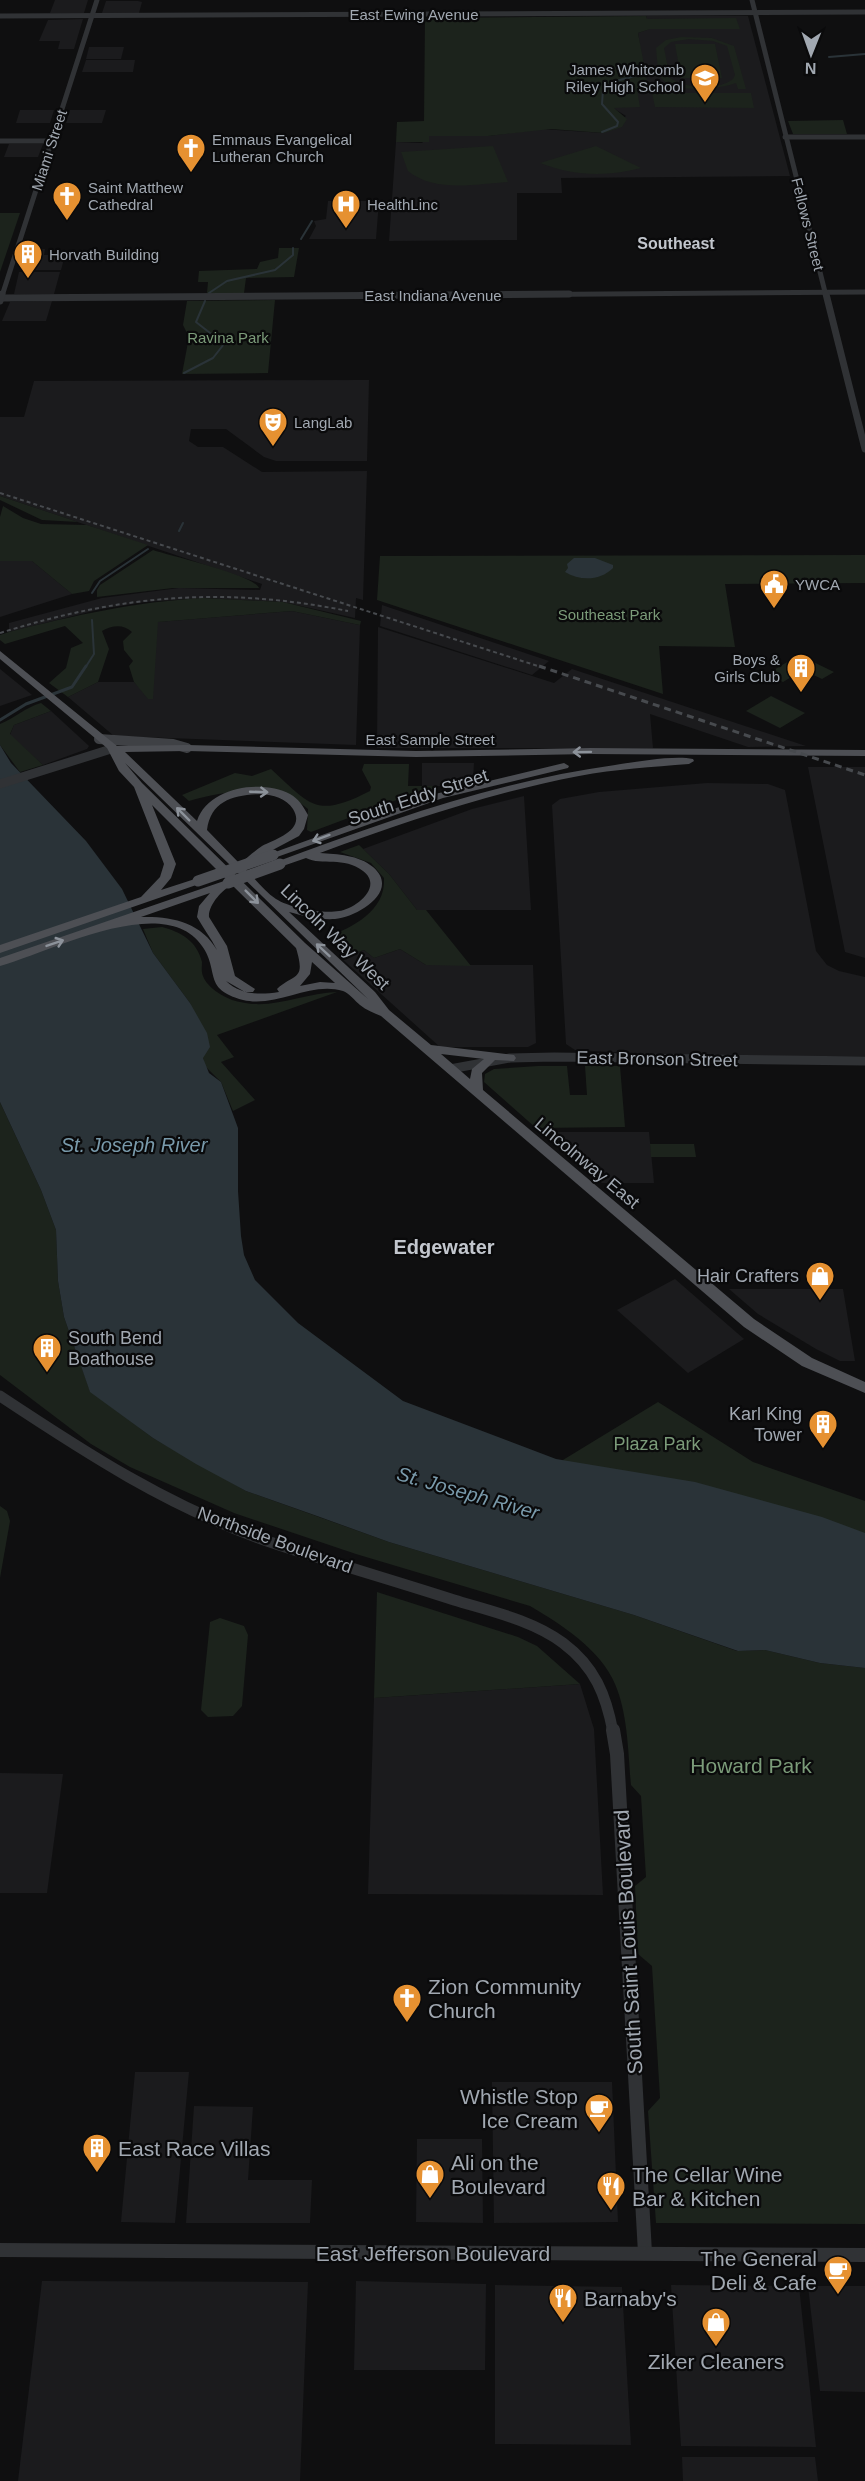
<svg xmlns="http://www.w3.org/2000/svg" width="865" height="2481" font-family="Helvetica,sans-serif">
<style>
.built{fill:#1b1b1d}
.green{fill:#1c231c;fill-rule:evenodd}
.water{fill:#2a3338}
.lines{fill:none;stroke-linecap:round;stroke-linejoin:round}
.stream-far1{stroke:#2a3338;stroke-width:2}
.stream{stroke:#2a3338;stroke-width:3}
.tertiary-far4{stroke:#303235;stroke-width:5}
.tertiary-far3{stroke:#303235;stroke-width:7}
.tertiary-far2{stroke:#303235;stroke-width:9}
.tertiary-far1{stroke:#303235;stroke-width:11}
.tertiary{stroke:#303235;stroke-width:14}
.secondary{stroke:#3f4145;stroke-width:10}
.primary{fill:#4d4f54;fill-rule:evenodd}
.rail-far1{stroke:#474a4e;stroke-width:2;stroke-dasharray:4 3;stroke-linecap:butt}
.rail{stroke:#474a4e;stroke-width:3;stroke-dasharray:7 5;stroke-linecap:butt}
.primary-bridge{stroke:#4d4f54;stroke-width:11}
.oneway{stroke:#8c929a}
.labels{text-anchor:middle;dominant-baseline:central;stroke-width:4.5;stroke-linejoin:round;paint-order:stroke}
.far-street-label{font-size:15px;fill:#a1a8b1;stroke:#0a0a0b}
.far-poi-label{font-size:15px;fill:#a1a8b1;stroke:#0a0a0b;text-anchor:start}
.far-park-label{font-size:15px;fill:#7b9b79;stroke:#0a0a0b}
.far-neighbourhood-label{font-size:16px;font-weight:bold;fill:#c2c6cd;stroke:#0a0a0b}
.street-label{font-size:18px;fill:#a1a8b1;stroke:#0a0a0b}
.poi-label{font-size:18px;fill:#a1a8b1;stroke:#0a0a0b;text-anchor:end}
.park-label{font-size:18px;fill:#7b9b79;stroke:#0a0a0b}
.water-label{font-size:20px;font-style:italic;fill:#799aab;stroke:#0a0a0b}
.neighbourhood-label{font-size:20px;font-weight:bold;fill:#c2c6cd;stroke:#0a0a0b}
.near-park-label{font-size:21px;fill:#7b9b79;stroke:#0a0a0b}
.near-street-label{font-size:21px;fill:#a1a8b1;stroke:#0a0a0b}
.near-poi-label{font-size:21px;fill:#a1a8b1;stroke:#0a0a0b;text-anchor:start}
</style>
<rect width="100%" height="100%" fill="#0f0f10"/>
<g class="built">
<path d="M55,0h33l-4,13h-34z"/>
<path d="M106,1h32l4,1 -3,11h-37z"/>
<path d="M646,16h102l42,160 -229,2 1,15h-45v47l-128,1 7,-99 26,1 7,-7h59l53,-7 63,4 22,-17 -13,-8 24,-18 3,-43 -2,-14 11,-4z"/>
<path d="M83,19l-9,30h-16l2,-8h-21l9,-21z"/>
<path d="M89,47h35l-3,12h-35z"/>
<path d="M86,60h49l-2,12h-51z"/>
<path d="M20,110h34l-4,13h-34z"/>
<path d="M70,110h36l-4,13h-36z"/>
<path d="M9,144h34l-5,13h-34z"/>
<path d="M328,201h51l-3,38h-67l7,-13 -2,-5 12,-2z"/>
<path d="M26,249h19l-1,6h21l-4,15h-41z"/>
<path d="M19,272h41l-6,22h-40z"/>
<path d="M52,301l-6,20h-44l8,-19z"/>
<path d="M369,380l-2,81h-91l-12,-4 -38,-28h-35l-2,12 9,6h25l39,25 105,-1 -4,129 -7,-2 -1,20 -72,-16 -80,-4 -58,4 -44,7 -92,23v-9l93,-25 77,-10 81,2 2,-6 -262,-88v-79h24l10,-36z"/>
<path d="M0,561h32l40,33 -72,23z"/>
<path d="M382,605l167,56 -17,14 -152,-49z"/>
<path d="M292,611l68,14 -4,120 -242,-9 -46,-39 30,-15h36l6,6 17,-66z"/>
<path d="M378,627l176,56 18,-14 234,77 -58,1 -98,-33 3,34h-276z"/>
<path d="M0,669l32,26 -32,11z"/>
<path d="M51,711l38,35 -2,3 -44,16 -33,-30 4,-10z"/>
<path d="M422,763h52l-1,15 -27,8h-24z"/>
<path d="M808,767h57v191l-20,-6z"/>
<path d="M707,783l61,1 17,6 31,161 11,14 12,6 26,6v79h-181l-109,-6 -9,-6 -14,-239 8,-6 39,-7z"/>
<path d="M524,796l7,114h-114l-28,-36 -26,-25 109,-40z"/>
<path d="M400,949l26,16h107l3,78 -8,4h-88l-99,-89 23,-8 10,8z"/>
<path d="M542,1132h107l5,51h-52z"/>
<path d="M675,1279l69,60 -56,34 -71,-63z"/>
<path d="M729,1289h114l12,72h-15l-24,-12 -58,-35z"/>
<path d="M580,1684l14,45 9,166 -235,-1 6,-196z"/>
<path d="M0,1773l63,1 -16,119h-47z"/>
<path d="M135,2072h54l-14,151 -54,-1z"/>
<path d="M492,2082h120l6,140 -124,1z"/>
<path d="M194,2106l59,1 -5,73h64l-2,43h-124z"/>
<path d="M417,2139h65l1,84 -67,-1z"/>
<path d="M42,2281l266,1 -8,199h-282z"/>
<path d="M356,2281l130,3 -1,86h-131z"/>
<path d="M495,2285l127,2 9,158 -136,-1z"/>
<path d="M671,2285l128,1 17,161 -135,-1z"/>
<path d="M808,2286h57v106l-45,-1z"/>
<path d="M682,2457h133l3,24h-135z"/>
</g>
<g class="green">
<path d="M646,16l1,3 89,-1 4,11h-90l-12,4 10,53 -11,4 3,17 -26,1 13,11 -5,8 -18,6 -53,-4 -63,7h-59v6h-33l1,-20 27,-1 1,-103z"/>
<path d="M681,37l31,1 22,8 12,43h-8l-2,-6c-16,6 -66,12 -76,-7 -3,-8 -3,-20 -4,-28l10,-8zM689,39l24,2 14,5 8,29 -2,4c-16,12 -46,10 -63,-1l-6,-30 7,-6z"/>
<path d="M675,44h40l7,34h-41z"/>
<path d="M652,93h99l3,15 -99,-1z"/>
<path d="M843,120l4,14h-54l-5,-13z"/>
<path d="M493,146l15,36c-32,2 -73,11 -100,-11l-7,-19z"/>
<path d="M596,146l45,22c-34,9 -68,8 -101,-5z"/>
<path d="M0,213h20l-20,59z"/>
<path d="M279,248h20l-5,29 -48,1 -2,15h-37l1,-11h-10l1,-11 58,-2 3,-7 18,-4z"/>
<path d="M275,300l-7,73 -86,1 7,-37 -6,-12 4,-24z"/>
<path d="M0,496l78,26 -36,-2 -42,-20z"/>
<path d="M3,506l20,12 18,6 46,1 61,20 -54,36 -5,10 -17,3 -40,-33h-32v-44z"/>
<path d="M153,550c18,6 101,25 106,38h-86l-76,9v-7l3,-5z"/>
<path d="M865,555v28l-140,1 10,63 -76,-1 4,48 -286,-94 3,-44z"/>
<path d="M203,598l80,4 78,19 -1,4 -68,-14 -134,11 -5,77h-5l-14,-17 -5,-16 4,-5 -9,-11 -1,-9 9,-9c-8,-8 -20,-7 -30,-1l7,18 -11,33 -30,15 -19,-14 17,-15 5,-20 12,-5 -18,-17 -60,18 -5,-4v-5l9,-3c67,-17 125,-30 194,-34z"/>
<path d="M799,655l35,17 -12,7 -19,-9 -20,12 -16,-8z"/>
<path d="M771,696l34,17 -25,15 -34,-17z"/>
<path d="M41,703l10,8 -37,14 -4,9 33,31 -23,7 -20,-27v-21c15,-6 26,-17 41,-21z"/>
<path d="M364,764h45l-1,22h29v4l-35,8 -91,34 -4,-2 1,-21c-29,-27 -84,-18 -119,-8l-7,-6 53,-22 17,3 19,-7c40,36 44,50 99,22l1,-4 -9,-17z"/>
<path d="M359,845l30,29 28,36h9l45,56 -45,-1 -26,-16 -26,9 -10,-8 -18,6 -20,-19c26,-9 60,-26 58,-59l-13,-15 -31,-11z"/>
<path d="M162,927c19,5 35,14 40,35 0,4 -1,9 1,14 4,12 24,24 37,26 33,8 64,-9 97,-10l-120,43 17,22 -13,5 34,38 -22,11 -12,-29 -16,-16 -15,-63 -37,-50 -10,-24z"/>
<path d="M538,1066h29l3,29h17l-2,-29h35l5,61 -89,1 -52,-46 1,-8 9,-5z"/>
<path d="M0,1102l41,88 15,40 2,51 6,36 26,74 63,47 93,53 143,51 245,73 103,36 28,-1 55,13 45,5v556l-209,-1 -8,-112 12,-13 -8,-132 -14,-12 -3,-68 11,-9 -5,-81 -10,-11c-3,-32 -3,-71 -16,-101 -14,-34 -54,-60 -85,-78l-174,-52 -122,-41 -104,-46 -39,-23 -91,-69z"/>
<path d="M650,1144h44l2,13h-45z"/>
<path d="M658,1402l95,60 112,39v37l-307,-75z"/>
<path d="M0,1506l7,5 3,10 -10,57z"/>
<path d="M377,1592l141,45 19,9 43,38 -206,14z"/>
<path d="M220,1618l24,8 4,9 -6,71 -9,10 -25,1 -7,-7 9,-88z"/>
</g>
<g class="water">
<path d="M574,558h21l18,7v3c-13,13 -33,13 -48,4l3,-4 -1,-4z"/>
<path d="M0,745l11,18 75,78 36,48 31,64 37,50 17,30 3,14 -7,11 6,15 12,9 17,46v63l3,45 3,19 11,25 43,43 105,78 153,58 139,23 127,35 43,16v135l-45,-5 -55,-13 -27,1 -104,-36 -245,-73 -72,-26 -71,-25 -50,-27 -43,-26 -63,-46 -26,-75 -6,-36 -2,-51 -15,-40 -41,-88z"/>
</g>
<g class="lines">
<g class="stream-far1">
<path d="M829,57l36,-3"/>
<path d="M602,132l15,-6 1,-4 -16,-18 1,-14 9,-8 27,-7"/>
<path d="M301,239l11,-18"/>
<path d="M209,293l18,-12 48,-11 18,-15v-7"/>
<path d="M184,373l29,-15 11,-14 -28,-22 9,-21"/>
<path d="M179,531l4,-8"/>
<path d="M92,593l8,-12 48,-32"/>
<path d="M85,668l9,-14 -2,-34"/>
</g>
<path class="stream" d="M0,720l26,-16 46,-17 14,-21"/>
<g class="tertiary-far4">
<path d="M752,0l74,296"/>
<path d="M0,16l865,-4"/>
<path d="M785,137h80"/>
<path d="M0,141h51"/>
<path d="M2,296l95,-296"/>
<path d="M353,296l512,-4"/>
</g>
<g class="tertiary-far3">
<path d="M826,294l39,155"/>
<path d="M1,298l568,-4"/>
<path d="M0,301l2,-7"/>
</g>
<g class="tertiary-far2">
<path d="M0,784l111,-35"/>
<path d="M450,1069l60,-11 44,-1 311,4"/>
</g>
<path class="tertiary-far1" d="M0,1396c86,57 169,111 267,145 62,21 125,39 187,59 36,11 78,20 109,43 32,24 43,52 50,89"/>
<g class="tertiary">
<path d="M613,1730l4,24 28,499"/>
<path d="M0,2250l865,5"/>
</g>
<path class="secondary" d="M99,739l74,5 14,4"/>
<g class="primary">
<path d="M0,651l117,95 70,-1 229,6 174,-3 275,2v6l-275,-2 -174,3 -229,-6 -62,1 72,69c11,-34 64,-42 93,-27 9,5 13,12 18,21l-4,14 -5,7 -32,17 -17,13 -7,1c11,10 21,24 33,32 14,9 46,15 63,12 16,-2 45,-24 24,-40 -19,-15 -41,-5 -57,-13l-26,9 -4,-1v-4c111,-41 222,-81 339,-97 20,-3 59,-10 78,-6l1,2 -5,3c-37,3 -73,5 -110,12 -89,17 -174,46 -259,77 17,1 39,2 53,14 28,24 -16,50 -38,52 -16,1 -31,-3 -46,-7l86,80 14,18 42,35 83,10 2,3 -2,3 -19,-1 -13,13 1,17 271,229 58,39 53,24v11l-63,-27 -58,-39 -363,-311c-7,-3 -15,-6 -21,-11 -5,-4 -11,-12 -17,-14 -33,-10 -66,17 -100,9 -41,-11 -23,-29 -41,-54 -38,-55 -153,7 -202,20v-8l227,-78 -75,-75 24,59 -5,14 -10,12 37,-12 4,1v4l-202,70v-8l141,-48 19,-20 4,-13 -30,-77 -15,-16 -12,-23 -107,-89zM125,763l243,236 -63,-56 -163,-160zM261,794c12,1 25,4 32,15 13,21 -17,30 -31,37 -7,5 -15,11 -22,18l-33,-34c4,-30 27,-35 54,-36zM232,885l64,63c10,33 -1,25 -19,41l2,3c-20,3 -38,3 -53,-11l19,11h8l2,-3 -20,-13 -8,-30 -18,-29c-1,-12 14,-28 23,-32zM210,893l-11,13 -2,11c6,11 14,21 20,33 -16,-28 -46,-34 -76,-33zM312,962l23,21 -15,-1 -20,4 10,-12zM441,1054l43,5 -12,10 -2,10z"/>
<path d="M564,763l5,3 -1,2 -125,30 -166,59 -4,1 -6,-3 168,-61z"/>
</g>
<g class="rail-far1">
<path d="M0,493l544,175"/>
<path d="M0,633c122,-38 222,-47 348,-22"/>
</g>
<path class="rail" d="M539,666l326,109"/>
<g class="primary-bridge">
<path d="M198,881l75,-26"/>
<path d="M228,883l52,-19"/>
</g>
</g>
<defs><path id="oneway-shaft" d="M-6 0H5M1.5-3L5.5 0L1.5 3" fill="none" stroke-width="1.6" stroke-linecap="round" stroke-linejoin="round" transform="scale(1.5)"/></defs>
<g class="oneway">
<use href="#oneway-shaft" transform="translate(582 752) rotate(179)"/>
<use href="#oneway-shaft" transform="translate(259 792) rotate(2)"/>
<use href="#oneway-shaft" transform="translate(183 814) rotate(-135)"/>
<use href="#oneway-shaft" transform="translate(321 838) rotate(160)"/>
<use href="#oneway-shaft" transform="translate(252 897) rotate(45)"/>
<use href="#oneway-shaft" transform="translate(55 943) rotate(-19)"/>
<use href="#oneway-shaft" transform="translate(323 950) rotate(-137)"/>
</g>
<defs>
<g id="school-pin" transform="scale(1.5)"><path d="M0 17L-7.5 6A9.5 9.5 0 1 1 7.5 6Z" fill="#e69131" stroke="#0a0a0b"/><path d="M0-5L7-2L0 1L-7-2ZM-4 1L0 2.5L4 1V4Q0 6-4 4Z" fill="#fff"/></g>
<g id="church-pin" transform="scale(1.5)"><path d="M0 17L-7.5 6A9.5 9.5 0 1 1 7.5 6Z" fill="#e69131" stroke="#0a0a0b"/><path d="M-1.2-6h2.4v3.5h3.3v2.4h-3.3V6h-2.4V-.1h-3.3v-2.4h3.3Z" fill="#fff"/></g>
<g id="hospital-pin" transform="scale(1.5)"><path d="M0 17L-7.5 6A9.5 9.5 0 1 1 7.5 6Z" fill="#e69131" stroke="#0a0a0b"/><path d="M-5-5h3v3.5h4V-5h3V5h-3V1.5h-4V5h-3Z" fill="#fff"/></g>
<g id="building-pin" transform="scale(1.5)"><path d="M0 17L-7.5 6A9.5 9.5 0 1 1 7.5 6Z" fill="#e69131" stroke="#0a0a0b"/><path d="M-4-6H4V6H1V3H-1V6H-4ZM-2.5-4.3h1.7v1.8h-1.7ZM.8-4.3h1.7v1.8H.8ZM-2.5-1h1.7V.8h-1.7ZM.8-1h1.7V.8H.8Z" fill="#fff"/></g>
<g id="theatre-pin" transform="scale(1.5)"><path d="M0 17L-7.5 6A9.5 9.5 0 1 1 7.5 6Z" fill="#e69131" stroke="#0a0a0b"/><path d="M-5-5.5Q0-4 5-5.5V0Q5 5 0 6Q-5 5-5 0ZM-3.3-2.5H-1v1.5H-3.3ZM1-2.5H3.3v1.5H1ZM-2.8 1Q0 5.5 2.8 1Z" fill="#fff"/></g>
<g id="civic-pin" transform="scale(1.5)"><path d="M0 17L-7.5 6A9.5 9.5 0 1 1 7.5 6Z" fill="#e69131" stroke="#0a0a0b"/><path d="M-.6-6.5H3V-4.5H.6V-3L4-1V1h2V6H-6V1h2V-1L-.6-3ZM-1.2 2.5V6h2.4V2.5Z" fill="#fff"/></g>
<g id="shop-pin" transform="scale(1.5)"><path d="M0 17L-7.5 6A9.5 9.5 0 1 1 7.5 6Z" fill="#e69131" stroke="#0a0a0b"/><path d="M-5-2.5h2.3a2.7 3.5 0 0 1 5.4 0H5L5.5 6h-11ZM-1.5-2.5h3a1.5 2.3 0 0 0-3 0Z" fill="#fff"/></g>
<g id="cafe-pin" transform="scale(1.5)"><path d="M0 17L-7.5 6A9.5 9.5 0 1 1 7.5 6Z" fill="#e69131" stroke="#0a0a0b"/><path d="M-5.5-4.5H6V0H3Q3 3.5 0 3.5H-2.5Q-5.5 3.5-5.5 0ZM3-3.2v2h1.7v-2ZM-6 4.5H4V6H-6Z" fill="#fff"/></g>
<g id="restaurant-pin" transform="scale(1.5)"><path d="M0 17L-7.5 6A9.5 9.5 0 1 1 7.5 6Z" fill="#e69131" stroke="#0a0a0b"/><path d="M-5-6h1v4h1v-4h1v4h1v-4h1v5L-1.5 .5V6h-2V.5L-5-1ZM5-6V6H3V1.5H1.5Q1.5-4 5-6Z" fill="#fff"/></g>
</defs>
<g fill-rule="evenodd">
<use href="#school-pin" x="705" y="78"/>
<use href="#church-pin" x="191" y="148"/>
<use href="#church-pin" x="67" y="196"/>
<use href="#hospital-pin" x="346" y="204"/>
<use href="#building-pin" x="28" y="254"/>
<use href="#theatre-pin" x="273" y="422"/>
<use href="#civic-pin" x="774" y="584"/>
<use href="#building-pin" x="801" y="668"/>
<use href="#shop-pin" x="820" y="1276"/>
<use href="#building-pin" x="47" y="1348"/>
<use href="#building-pin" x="823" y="1424"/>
<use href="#church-pin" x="407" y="1998"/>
<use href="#cafe-pin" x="599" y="2108"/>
<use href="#building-pin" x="97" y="2148"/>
<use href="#shop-pin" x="430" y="2174"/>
<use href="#restaurant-pin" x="611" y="2186"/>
<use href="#cafe-pin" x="838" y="2270"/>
<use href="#restaurant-pin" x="563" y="2298"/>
<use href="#shop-pin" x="716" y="2322"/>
</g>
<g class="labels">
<g class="far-street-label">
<text x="414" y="14">East Ewing Avenue</text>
<text transform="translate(49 150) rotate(-72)">Miami Street</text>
<text transform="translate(808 224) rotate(76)">Fellows Street</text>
<text x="433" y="295">East Indiana Avenue</text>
<text x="430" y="739">East Sample Street</text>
</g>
<g class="far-poi-label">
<text x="684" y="69" text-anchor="end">James Whitcomb<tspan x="684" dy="17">Riley High School</tspan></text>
<text x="212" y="139">Emmaus Evangelical<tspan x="212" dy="17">Lutheran Church</tspan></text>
<text x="88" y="187">Saint Matthew<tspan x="88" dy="17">Cathedral</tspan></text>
<text x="367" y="204">HealthLinc</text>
<text x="49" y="254">Horvath Building</text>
<text x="294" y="422">LangLab</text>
<text x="795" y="584">YWCA</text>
<text x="780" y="659" text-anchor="end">Boys &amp;<tspan x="780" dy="17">Girls Club</tspan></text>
</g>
<g class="far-park-label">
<text x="228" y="337">Ravina Park</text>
<text x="609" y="614">Southeast Park</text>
</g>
<g class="far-neighbourhood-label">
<text x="676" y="243">Southeast</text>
</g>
<g class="street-label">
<text transform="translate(418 797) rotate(-18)">South Eddy Street</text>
<text transform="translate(335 937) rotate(44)">Lincoln Way West</text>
<text transform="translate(657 1059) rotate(1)">East Bronson Street</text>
<text transform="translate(587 1163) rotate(40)">Lincolnway East</text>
<text transform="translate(275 1540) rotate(20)">Northside Boulevard</text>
</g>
<g class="poi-label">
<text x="799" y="1276">Hair Crafters</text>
<text x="68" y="1338" text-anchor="start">South Bend<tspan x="68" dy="21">Boathouse</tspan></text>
<text x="802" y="1414">Karl King<tspan x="802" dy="21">Tower</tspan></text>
</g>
<g class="park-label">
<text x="657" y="1444">Plaza Park</text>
</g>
<g class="water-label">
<text x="134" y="1145">St. Joseph River</text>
<text transform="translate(468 1493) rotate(16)">St. Joseph River</text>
</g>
<g class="neighbourhood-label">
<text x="444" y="1247">Edgewater</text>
</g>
<g class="near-park-label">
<text x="751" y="1765">Howard Park</text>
</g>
<g class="near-street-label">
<text transform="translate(628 1942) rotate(-93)">South Saint Louis Boulevard</text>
<text x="433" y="2253">East Jefferson Boulevard</text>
</g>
<g class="near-poi-label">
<text x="428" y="1986">Zion Community<tspan x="428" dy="24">Church</tspan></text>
<text x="578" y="2096" text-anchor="end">Whistle Stop<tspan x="578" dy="24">Ice Cream</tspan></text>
<text x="118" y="2148">East Race Villas</text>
<text x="451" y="2162">Ali on the<tspan x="451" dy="24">Boulevard</tspan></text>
<text x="632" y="2174">The Cellar Wine<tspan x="632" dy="24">Bar &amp; Kitchen</tspan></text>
<text x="817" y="2258" text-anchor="end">The General<tspan x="817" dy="24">Deli &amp; Cafe</tspan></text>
<text x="584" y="2298">Barnaby's</text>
<text x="716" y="2361" text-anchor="middle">Ziker Cleaners</text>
</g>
</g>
<g transform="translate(811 54) rotate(181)" stroke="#0a0a0b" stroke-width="4.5" paint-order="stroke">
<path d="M0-4.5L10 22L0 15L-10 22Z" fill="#a1a8b1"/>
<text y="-9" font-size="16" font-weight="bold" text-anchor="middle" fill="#a1a8b1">N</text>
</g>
</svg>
